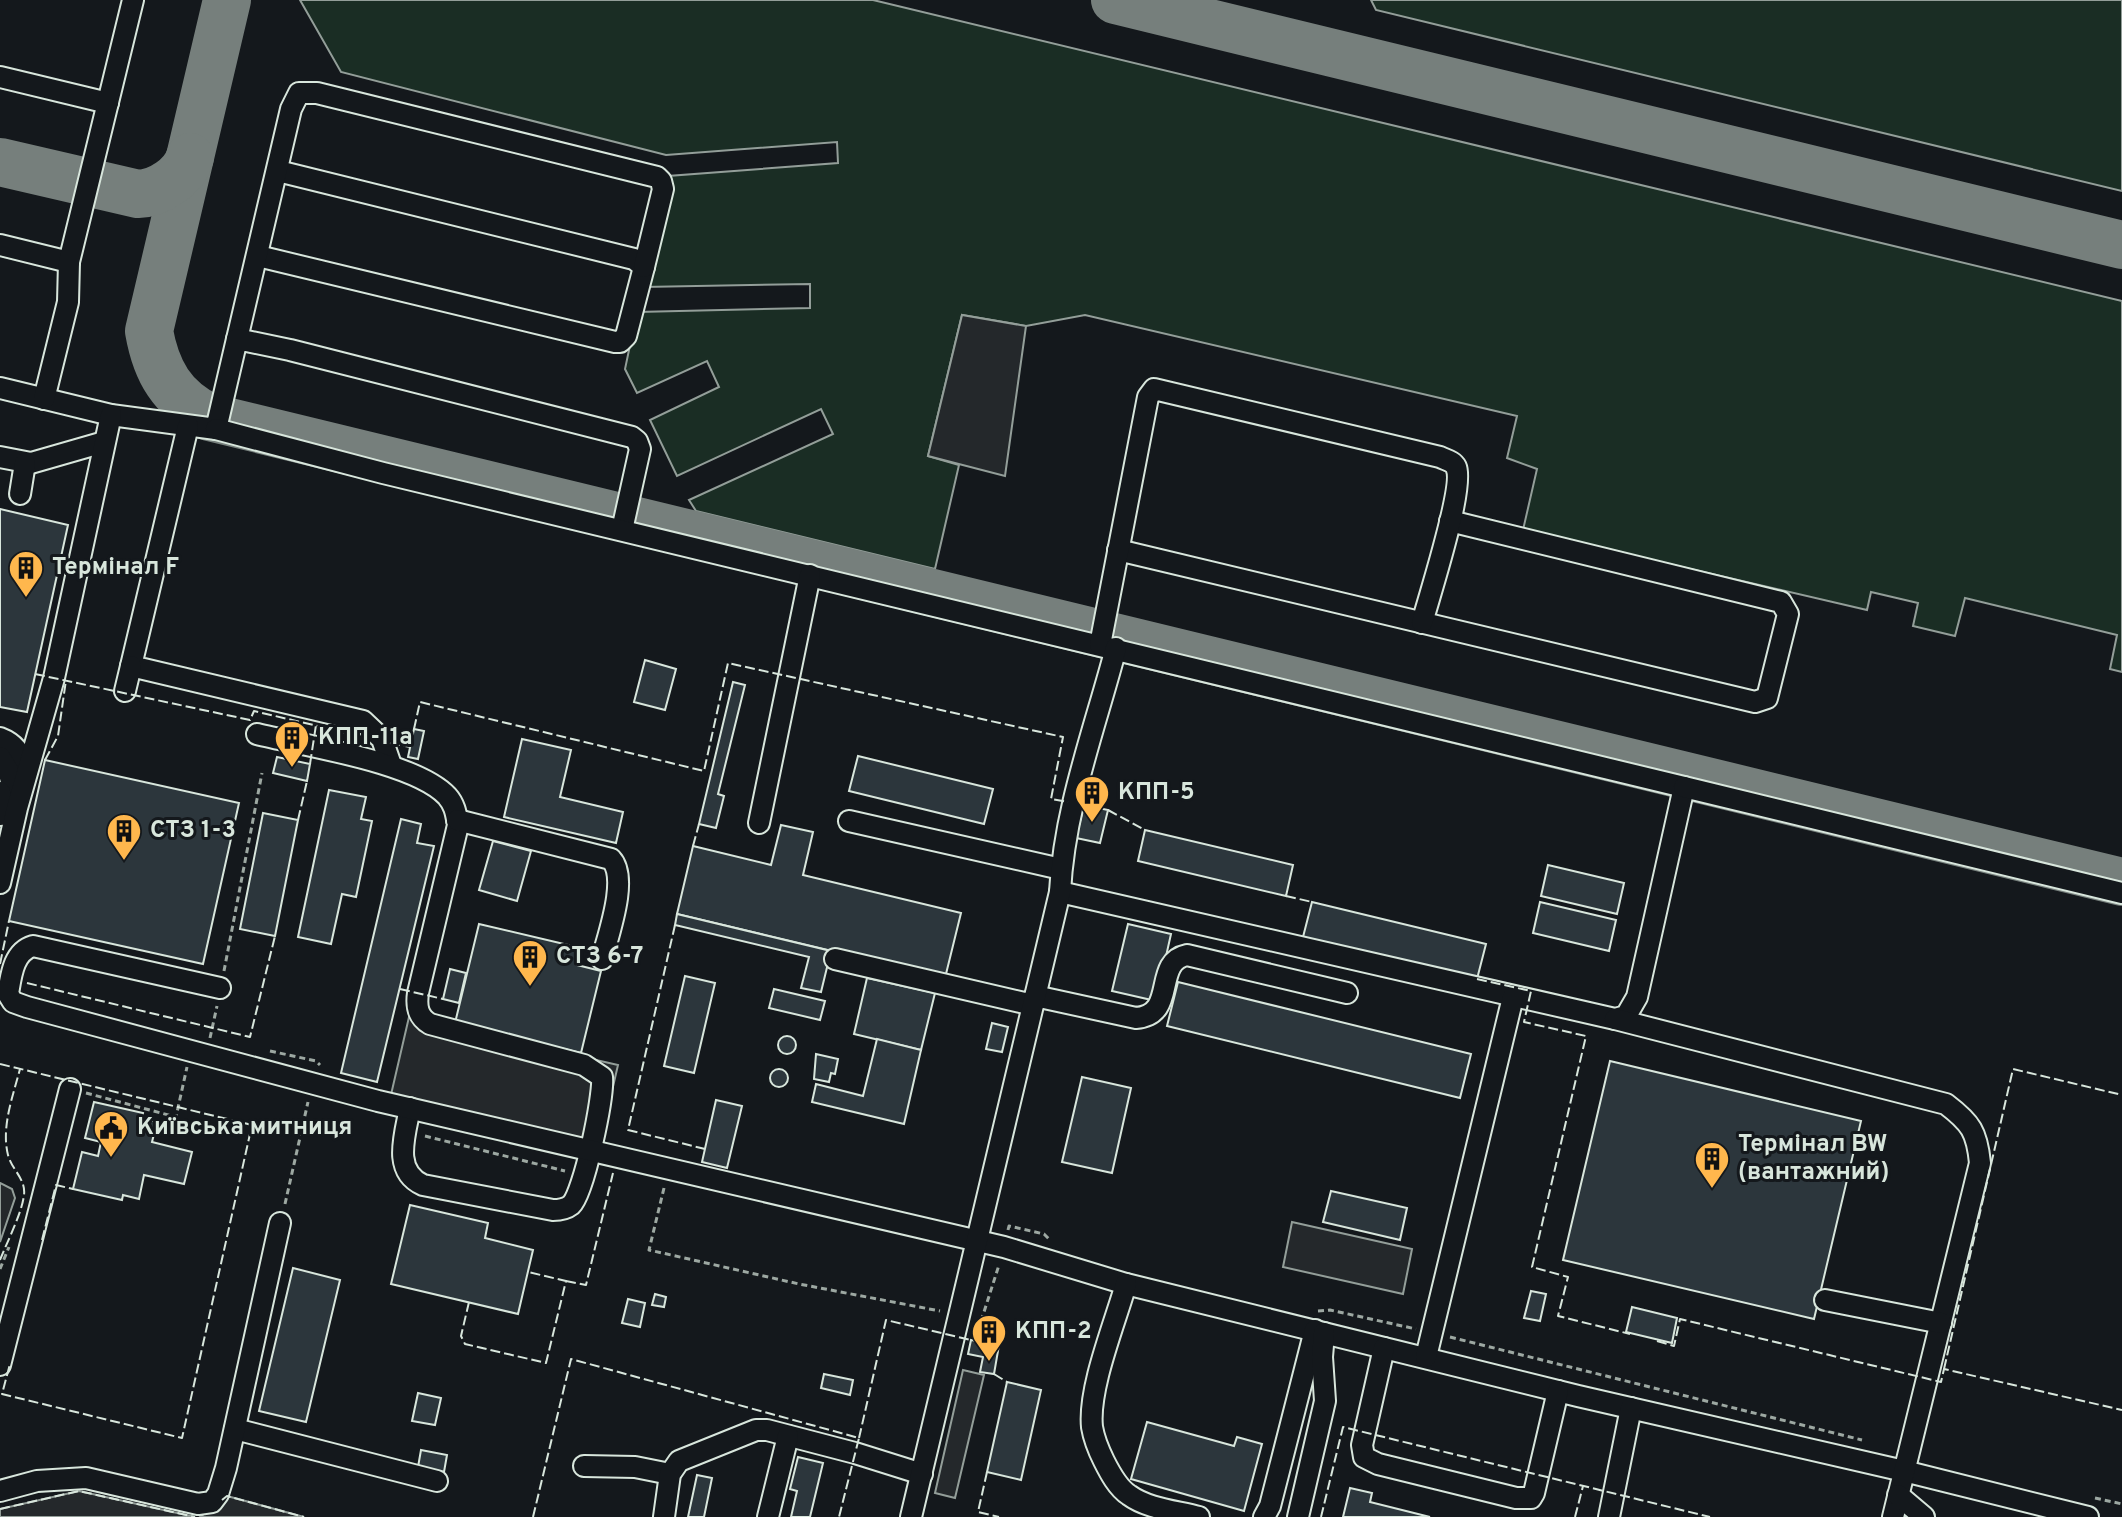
<svg xmlns="http://www.w3.org/2000/svg" width="2122" height="1517" font-family="Overpass,sans-serif">
<style>
.green{fill:#1a2d24;stroke:#939e99;stroke-width:2}
.parking{fill:#24282b;stroke:#939e99;stroke-width:2}
.lines{fill:none;stroke-linecap:round;stroke-linejoin:round}
.taxiway{stroke:#767f7c;stroke-width:48}
.building{fill:#2c363c;stroke:#d8e6dc;stroke-width:2}
.minor-casing{stroke:#d8e6dc;stroke-width:24}
.path{stroke:#9da8a2;stroke-width:3;stroke-dasharray:6 4;stroke-linecap:butt}
.minor{stroke:#14181c;stroke-width:20}
.fence{stroke:#d8e6dc;stroke-width:2;stroke-dasharray:10 4;stroke-linecap:butt}
.labels{text-anchor:middle;dominant-baseline:central;stroke-width:6;stroke-linejoin:round;paint-order:stroke}
.poi-label{font-size:24px;font-weight:bold;fill:#d8e6dc;stroke:#14181c;text-anchor:start}
</style>
<rect width="100%" height="100%" fill="#14181c"/>
<g class="green">
<path d="M300,0h573l1249,301v371l-12,-3 7,-34 -152,-37 -10,38 -42,-10 5,-23 -47,-11 -4,18 -344,-80 14,-61 -30,-11 10,-42 -432,-101 -59,11 -64,-11 -34,141 31,9 -24,104 -239,-58 -7,-11 144,-66 -12,-25 -144,67 -27,-56 69,-33 -12,-26 -70,32 -12,-24 12,-57 173,-4v-24l-167,3 25,-111 170,-13 -1,-21 -171,13 -325,-83z"/>
<path d="M1371,0h751v191l-746,-181z"/>
</g>
<g class="parking">
<path d="M962,315l64,11 -21,150 -77,-20z"/>
<path d="M409,1017l209,48 -19,82 -209,-48z"/>
<path d="M0,1183l12,6 3,9 -15,44z"/>
<path d="M1292,1222l120,27 -9,45 -120,-27z"/>
<path d="M963,1370l21,5 -29,123 -20,-5z"/>
<path d="M79,1491l116,26h-195v-8z"/>
<path d="M227,1496l77,21h-104z"/>
</g>
<g class="lines">
<g class="taxiway">
<path d="M227,0l-78,331c7,40 23,68 60,86l1913,465"/>
<path d="M1115,0l1007,245"/>
<path d="M0,162l138,32c21,-1 46,-17 52,-37"/>
</g>
</g>
<g class="building">
<path d="M0,509l68,16 -41,187 -27,-5z"/>
<path d="M645,660l31,9 -11,41 -31,-8z"/>
<path d="M733,682l12,3 -27,109 6,2 -8,32 -17,-4z"/>
<path d="M414,729l10,2 -6,28 -10,-2z"/>
<path d="M522,739l49,11 -11,47 63,15 -7,31 -112,-26z"/>
<path d="M858,756l135,33 -9,35 -135,-33z"/>
<path d="M277,757l33,7 -3,17 -34,-8z"/>
<path d="M45,760l194,43 -36,161 -194,-43z"/>
<path d="M329,790l37,7 -5,22 11,2 -16,76 -14,-3 -11,50 -33,-7z"/>
<path d="M1084,805l24,5 -8,33 -24,-5z"/>
<path d="M263,813l35,7 -23,116 -35,-7z"/>
<path d="M401,819l20,5 -4,19 17,3 -57,236 -36,-9z"/>
<path d="M781,825l32,7 -10,43 158,38 -16,65 -268,-64 16,-68 78,19z"/>
<path d="M1145,830l148,35 -7,31 -148,-35z"/>
<path d="M493,841l38,10 -14,50 -38,-11z"/>
<path d="M1548,865l76,18 -7,31 -76,-18z"/>
<path d="M1312,902l174,42 -9,35 -174,-42z"/>
<path d="M1540,902l76,18 -7,31 -76,-18z"/>
<path d="M677,914l154,37 -10,41 -20,-4 8,-31 -134,-32z"/>
<path d="M479,924l102,24 -4,17 24,6 -20,82 -126,-30z"/>
<path d="M1128,924l43,10 -15,67 -44,-10z"/>
<path d="M450,969l16,4 -7,30 -16,-4z"/>
<path d="M685,976l30,7 -21,90 -30,-7z"/>
<path d="M867,978l68,15 -14,57 -67,-16z"/>
<path d="M1178,982l293,72 -11,44 -293,-72z"/>
<path d="M774,989l51,12 -5,19 -51,-12z"/>
<path d="M992,1023l16,4 -6,25 -16,-3z"/>
<circle cx="787" cy="1045" r="9"/>
<path d="M877,1039l44,11 -17,74 -92,-22 4,-18 47,12z"/>
<path d="M816,1054l22,5 -3,15 -4,-1 -2,9 -15,-3z"/>
<path d="M1610,1061l251,60 -47,198 -251,-59z"/>
<circle cx="779" cy="1078" r="9"/>
<path d="M1082,1077l49,11 -19,85 -50,-11z"/>
<path d="M716,1100l26,6 -15,62 -25,-6z"/>
<path d="M94,1102l49,11 -1,5 15,4 -5,20 40,10 -8,32 -40,-9 -5,24 -16,-4 -1,5 -49,-11 9,-37 16,4 3,-14 -16,-4z"/>
<path d="M1331,1191l76,17 -7,32 -77,-18z"/>
<path d="M410,1205l78,18 -3,15 48,12 -15,64 -127,-30z"/>
<path d="M293,1268l47,12 -34,142 -47,-11z"/>
<path d="M1531,1291l15,3 -6,27 -16,-3z"/>
<path d="M655,1294l11,3 -2,10 -12,-2z"/>
<path d="M628,1299l17,4 -5,24 -18,-4z"/>
<path d="M1632,1307l45,11 -5,25 -46,-11z"/>
<path d="M971,1340l28,5 -5,29 -14,-2 3,-15 -15,-3z"/>
<path d="M824,1374l29,6 -3,15 -29,-7z"/>
<path d="M1007,1382l34,8 -20,90 -34,-8z"/>
<path d="M418,1393l23,5 -6,27 -23,-4z"/>
<path d="M1147,1422l87,24 3,-9 25,7 -18,67 -113,-32z"/>
<path d="M421,1450l26,5 -3,17 -26,-5z"/>
<path d="M798,1457l25,6 -13,54h-19l6,-26 -7,-2z"/>
<path d="M697,1475l15,3 -8,39h-16z"/>
<path d="M1350,1488l22,5 -2,9 60,15h-87z"/>
</g>
<g class="lines">
<g class="minor-casing">
<g id="minor">
<path d="M0,77l108,26"/>
<path d="M0,245l69,17"/>
<path d="M258,256l357,86h5l6,-6 18,-69 -10,-8 -356,-88"/>
<path d="M237,339l54,-230 8,-16h18l340,84 4,4 2,8 -19,78"/>
<path d="M0,388l111,27 105,14 21,-90 53,11 342,87 5,4 3,8 -18,81"/>
<path d="M44,399l24,-97 1,-40 64,-262"/>
<path d="M188,426l-57,240 232,55 19,18 9,26"/>
<path d="M216,429l167,44 1301,314 -47,210 -11,19 -11,3 -555,-127"/>
<path d="M0,457l31,6 73,-21"/>
<path d="M20,494l5,-31"/>
<path d="M1118,550l637,152 12,-4 21,-84 -7,-12 -331,-81"/>
<path d="M1100,645l48,-248 6,-8 286,68c6,3 13,4 16,10 9,19 -27,130 -34,156"/>
<path d="M125,691l6,-25"/>
<path d="M257,734c48,12 158,28 190,62 8,9 9,18 11,29l-40,168c-2,14 0,24 12,31l154,41 18,12c2,19 -18,116 -31,128 -5,4 -12,5 -18,5l-130,-25c-31,-14 -18,-50 -13,-77"/>
<path d="M0,738c18,7 24,20 22,38"/>
<path d="M0,757l8,13 7,26"/>
<path d="M1684,787l438,106"/>
<path d="M0,792l2,11 -2,12"/>
<path d="M457,820l154,39c18,19 -3,76 -9,100"/>
<path d="M849,821l212,48"/>
<path d="M759,823l51,-248"/>
<path d="M0,883l17,-75 37,-130 57,-263"/>
<path d="M835,959l198,46"/>
<path d="M220,988l-187,-42c-20,6 -22,30 -25,48l5,8 14,5 351,94 626,146 122,37 452,112 326,75 184,46"/>
<path d="M1035,996l101,22c42,-3 16,-56 51,-63l160,38"/>
<path d="M1615,1019l331,85c25,19 31,28 34,59l-87,354"/>
<path d="M1126,1284c-11,39 -38,104 -34,143 2,12 7,24 12,34 6,12 14,27 25,34 19,14 48,16 70,22"/>
<path d="M1825,1300l116,23"/>
<path d="M1384,1348l-22,97 2,12 14,7 138,34h15l3,-5 24,-102"/>
<path d="M1426,1357l87,-360"/>
<path d="M0,1365l70,-276"/>
<path d="M235,1429l202,52"/>
<path d="M584,1466l51,1 35,7"/>
<path d="M0,1491l37,-10 49,-3 112,26 14,-2 6,-8 8,-26 54,-245"/>
<path d="M1898,1495l26,22"/>
<path d="M664,1517l6,-43 9,-13 77,-31h11l88,23 67,21"/>
<path d="M768,1517l20,-81"/>
<path d="M911,1517l149,-625c4,-83 35,-164 56,-244"/>
<path d="M1264,1517l6,-11 45,-176"/>
<path d="M1298,1517l27,-116 -3,-44 2,-24"/>
<path d="M1609,1517l22,-109"/>
</g>
</g>
<g class="path">
<path d="M224,971l38,-198"/>
<path d="M210,1038l7,-32"/>
<path d="M270,1051l46,10 4,4"/>
<path d="M86,1093l90,24 11,-50"/>
<path d="M425,1136l140,35"/>
<path d="M664,1188l-15,62 150,34 141,27"/>
<path d="M285,1204l23,-102"/>
<path d="M1008,1230l1,-4 35,8 6,6"/>
<path d="M0,1269l9,-22"/>
<path d="M1318,1311l12,-1 86,19"/>
<path d="M1450,1337l412,103"/>
<path d="M975,1340l24,-75"/>
<path d="M2095,1498l27,6"/>
</g>
<use href="#minor" class="minor"/>
<g class="fence">
<path d="M35,674l215,46 4,-9 106,25"/>
<path d="M414,729l6,-27 284,69 24,-108 335,74 -12,62 17,3"/>
<path d="M390,743l20,4"/>
<path d="M45,760l13,-24 8,-56"/>
<path d="M310,764l6,-39"/>
<path d="M1108,810l37,20"/>
<path d="M298,820l9,-39"/>
<path d="M693,846l6,-22"/>
<path d="M1286,896l26,6"/>
<path d="M675,925l-47,205 77,19"/>
<path d="M0,964l9,-43"/>
<path d="M1477,979l54,12 -7,31 62,14 -54,231 36,10 -10,39 72,18"/>
<path d="M27,983l223,54 25,-101"/>
<path d="M400,989l43,10"/>
<path d="M0,1064l252,61 -70,313 -180,-44 8,-30"/>
<path d="M42,1240l14,-55 17,4"/>
<path d="M0,1260c7,-18 22,-47 24,-65 2,-16 -12,-25 -16,-40 -7,-28 5,-59 12,-86"/>
<path d="M566,1281l20,4 27,-112"/>
<path d="M469,1302l-8,34 4,8 81,19 20,-82 -38,-9"/>
<path d="M1657,1341l17,5 6,-27 261,63 3,-13 178,41"/>
<path d="M1944,1369l69,-300 109,26"/>
<path d="M994,1374l13,8"/>
<path d="M859,1438l27,-118 85,20"/>
<path d="M987,1472l-9,40 21,5"/>
<path d="M222,1500l5,-4 77,21"/>
<path d="M0,1509l79,-18 116,26"/>
<path d="M533,1517l38,-158 288,79 -20,79"/>
<path d="M1321,1517l22,-90 367,90"/>
<path d="M1575,1517l8,-31"/>
</g>
</g>
<defs>
<g id="building-pin" transform="scale(1.8)"><path d="M0 17L-7.5 6A9.5 9.5 0 1 1 7.5 6Z" fill="#ffb74d" stroke="#14181c"/><path d="M-4-6H4V6H1V3H-1V6H-4ZM-2.5-4.3h1.7v1.8h-1.7ZM.8-4.3h1.7v1.8H.8ZM-2.5-1h1.7V.8h-1.7ZM.8-1h1.7V.8H.8Z" fill="#111"/></g>
<g id="civic-pin" transform="scale(1.8)"><path d="M0 17L-7.5 6A9.5 9.5 0 1 1 7.5 6Z" fill="#ffb74d" stroke="#14181c"/><path d="M-.6-6.5H3V-4.5H.6V-3L4-1V1h2V6H-6V1h2V-1L-.6-3ZM-1.2 2.5V6h2.4V2.5Z" fill="#111"/></g>
</defs>
<g fill-rule="evenodd">
<use href="#building-pin" x="26" y="568"/>
<use href="#building-pin" x="292" y="738"/>
<use href="#building-pin" x="1092" y="793"/>
<use href="#building-pin" x="124" y="831"/>
<use href="#building-pin" x="530" y="957"/>
<use href="#civic-pin" x="111" y="1128"/>
<use href="#building-pin" x="1712" y="1159"/>
<use href="#building-pin" x="989" y="1332"/>
</g>
<g class="labels">
<g class="poi-label">
<text x="52" y="568">Термінал F</text>
<text x="318" y="738">КПП-11а</text>
<text x="1118" y="793">КПП-5</text>
<text x="150" y="831">СТЗ 1-3</text>
<text x="556" y="957">СТЗ 6-7</text>
<text x="137" y="1128">Київська митниця</text>
<text x="1738" y="1145">Термінал BW<tspan x="1738" dy="28">(вантажний)</tspan></text>
<text x="1015" y="1332">КПП-2</text>
</g>
</g>
</svg>
